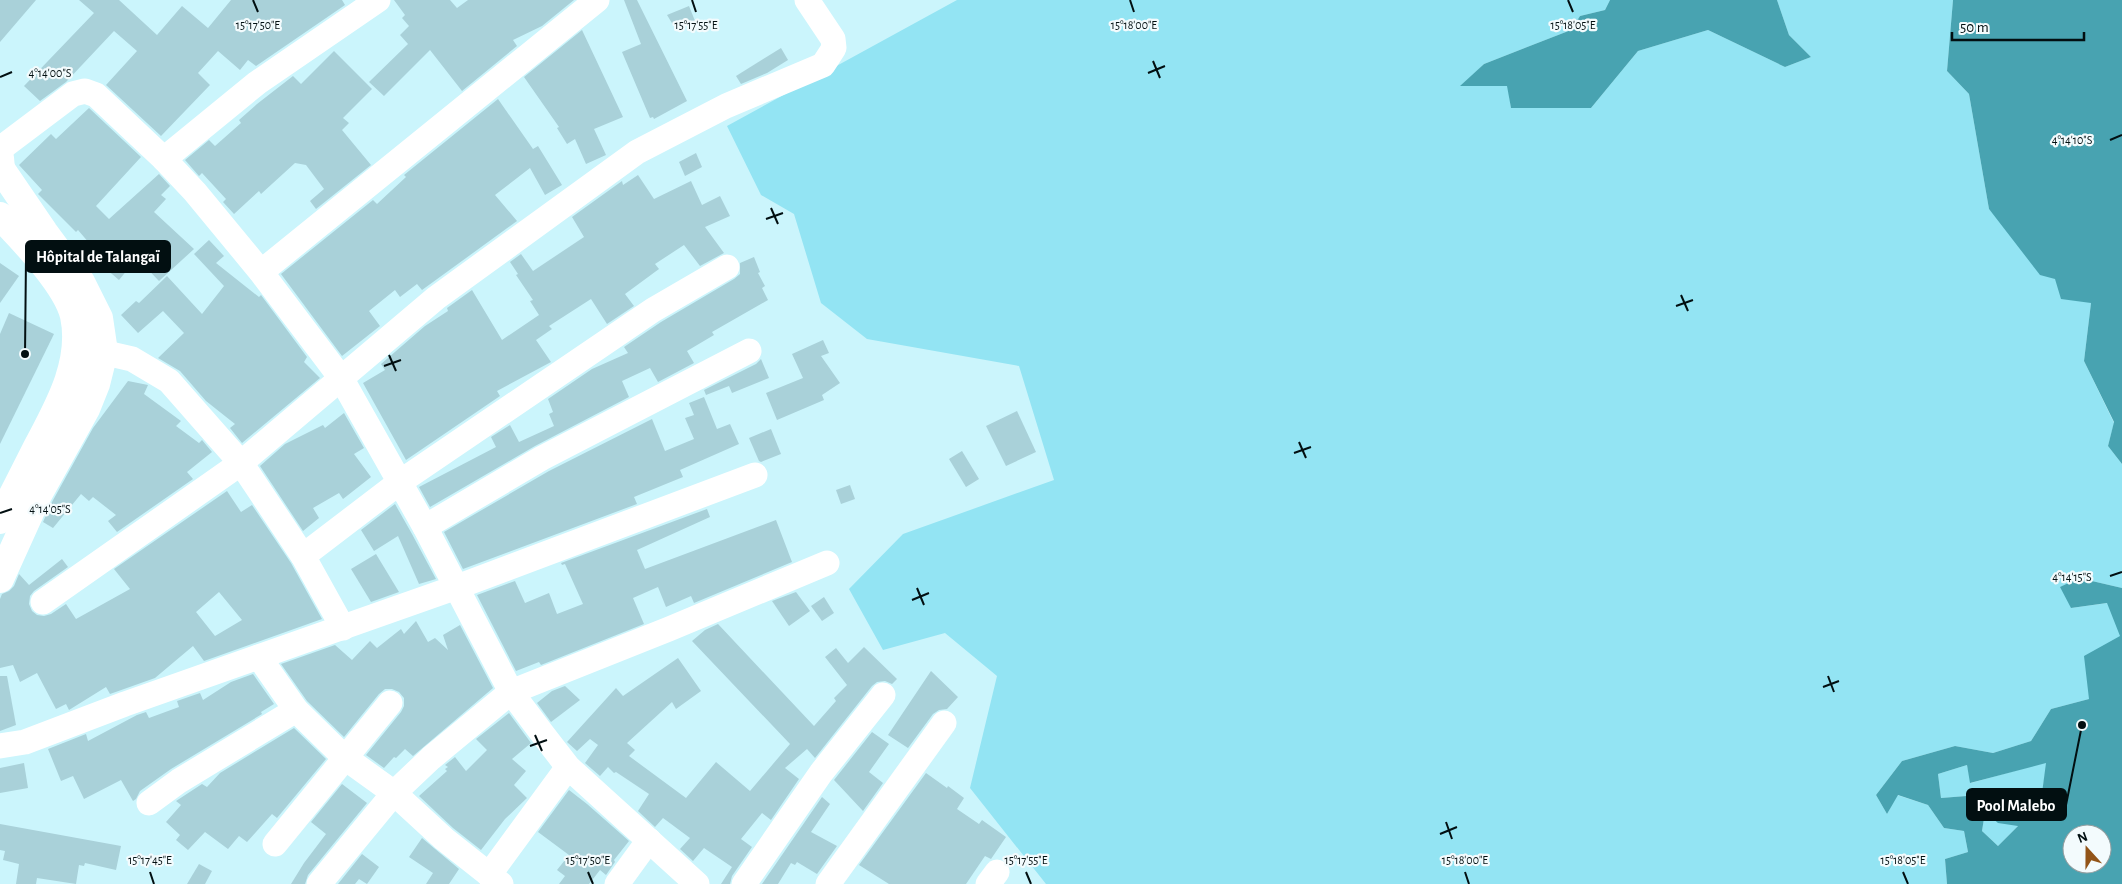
<svg xmlns="http://www.w3.org/2000/svg" width="2122" height="884" font-family="'Alegreya Sans',sans-serif">
<style>
.green{fill:#93e4f3}
.water{fill:#48a3b1;fill-rule:evenodd}
.building{fill:#a9d1d9;fill-rule:evenodd}
.lines{fill:none;stroke-linecap:round;stroke-linejoin:round}
.minor{stroke:#fff;stroke-width:25}
.major{stroke:#fff;stroke-width:28}
.highway{stroke:#fff;stroke-width:28}
.ticks{fill:none;stroke:#020f11;stroke-width:2}
.ticks-label{font-size:12px;text-anchor:middle;fill:#020f11;stroke:#f3fbfd;stroke-width:4.5;stroke-linejoin:round;paint-order:stroke}
.leader{fill:none;stroke:#020f11;stroke-width:2}
.callout-dot{fill:#020f11;stroke:#f3fbfd;stroke-width:2}
.callout{fill:#020f11;stroke:#020f11;stroke-width:2}
.callout-label{font-size:16px;text-anchor:middle;font-weight:bold;fill:#fff}
</style>
<rect width="100%" height="100%" fill="#cbf5fc"/>
<g class="green">
<path d="M957,0h653l-5,10 -25,6 -9,14 -87,34 -23,22h47l3,22h80l47,-57 70,-21 77,37 26,-10 -22,-22 -12,-35h176l-6,71 22,23 20,115 66,70 36,24 -7,58 30,62 -6,23 14,18v124l-43,-10 -8,30 37,-5 13,33 -32,63 -38,10 -20,32 -38,12 -38,-7 -53,15 -26,34 11,19 10,-19 31,10 16,23 20,3 4,21 -23,7 2,25h-901l-76,-96 27,-112 -52,-43 -62,17 -34,-61 54,-55 151,-54 -35,-114 -152,-27 -46,-36 -27,-89 -33,-19 -34,-69z"/>
<path d="M2047,762l-5,31 -36,12 -27,-10 -38,3 -3,-24 29,-9 4,18z"/>
<path d="M1985,811l34,14 -21,21 -16,-15z"/>
</g>
<g class="water">
<path d="M1610,0h167l12,35 22,22 -26,10 -77,-37 -70,21 -47,57h-80l-4,-22h-47l24,-22 87,-34 9,-14 25,-6z"/>
<path d="M1953,0h169v464l-14,-18 6,-24 -30,-61 7,-58 -30,-4 -6,-20 -15,-4 -51,-66 -20,-115 -22,-23z"/>
<path d="M2079,578l43,10v296h-175l-2,-25 23,-7 -4,-21 -20,-3 -16,-23 -30,-10 -11,19 -11,-19 26,-34 53,-15 38,7 38,-12 20,-32 38,-10 -5,-43 36,-20 -13,-33 -36,5 -11,-21zM2046,763l-4,30 -36,12 -27,-10 -38,3 -3,-24 29,-9 3,18zM1985,812l13,11 20,3 -20,20 -16,-15zM2072,834h30v30h-30z"/>
</g>
<g class="building">
<path d="M0,0h36l-36,42z"/>
<path d="M79,0h40l38,35 25,-29 26,22 23,-28h111l3,5 -89,61 -8,-6 -8,10 -22,-19 -20,22 12,12 -49,51 -55,-51 31,-34 -23,-20 -48,51 -26,19 -16,-15 70,-73z"/>
<path d="M394,0h56l7,8 11,-8h106l-32,26 -29,14 4,6 -55,45 -32,-41 -46,46 -15,-14 39,-38 -8,-9 9,-9 -7,-8 3,-3z"/>
<path d="M624,0h13l50,101 -33,18 -1,-2 -3,1 -28,-66 19,-8z"/>
<path d="M689,6l6,15 -20,7 -8,-13z"/>
<path d="M582,30l41,87 -29,12 12,26 -20,9 -11,-25 -8,5 -10,-16 2,-1 -35,-50z"/>
<path d="M781,48l7,12 -21,13 -26,11 -5,-8z"/>
<path d="M334,51l38,38 -29,29 6,5 -7,7 29,35 -55,44 -6,-8 14,-12 -18,-24 -11,-2 -34,31 -2,-3 -25,23 -11,-12 3,-3 -24,-26 -3,3 -14,-16 24,-20 6,6 26,-23 -2,-3 18,-16 36,-28 8,8z"/>
<path d="M498,99l35,50 5,-3 24,39 -17,10 -15,-27 -35,27 22,26 -95,69 -5,-6 -17,13 -5,-7 -26,21 11,15 -38,30 -61,-82 92,-74 4,4 29,-27 -2,-2z"/>
<path d="M89,108l52,49 -45,49 13,13 50,-45 11,12 -9,9 5,4 -12,13 40,37 -35,32 -22,-23 -18,22 -14,-12 3,-4 -13,-11 1,-2 -18,-21 -2,2 -38,-38 4,-4 -23,-25 32,-31 5,5z"/>
<path d="M696,153l6,14 -17,9 -6,-14z"/>
<path d="M638,175l16,24 37,-18 11,24 18,-9 10,20 -25,11 19,26 -24,13 -16,-21 -29,19 4,5 -34,25 9,12 -27,18 -16,-25 -42,27 3,3 -16,11 15,22 -54,29 3,5 -94,64 -43,-77 22,-13 -4,-6 44,-38 23,-15 -1,-3 25,-18 30,50 37,-25 -9,-14 3,-1 -17,-25 2,-1 -8,-12 11,-8 12,17 51,-34 -12,-20 50,-36 1,4z"/>
<path d="M209,240l15,16 -8,7 43,34 2,-2 46,62 -3,5 16,16 -78,65 -12,-15 5,-4 -29,-23 -26,-30 -22,-13 26,-25 -21,-22 -25,22 -17,-18 15,-14 3,2 28,-27 35,38 22,-28 -30,-32z"/>
<path d="M754,257l6,15 -2,1 7,13 -3,2 6,12 -56,32 2,3 -27,16 7,12 -36,19 -8,-14 -28,13 7,16 -94,49 -105,61 -11,-20 77,-40 -5,-10 19,-12 9,17 35,-16 -5,-12 4,-2 -5,-13 44,-30 36,-16 -4,-6 37,-25 73,-43 6,-5v-11z"/>
<path d="M0,263l19,13 -19,27z"/>
<path d="M9,313l45,21 -54,110v-110z"/>
<path d="M823,340l6,13 -8,3 19,27 -18,12 2,5 -47,20 -11,-27 37,-15 -11,-24z"/>
<path d="M761,359l8,19 -37,15 -3,-7 -23,9 -2,-5 52,-26z"/>
<path d="M128,381l20,4 -4,9 37,27 -5,5 23,17 3,-3 10,12 -25,20 6,7 -76,53 -9,-11 8,-6 -23,-18 -4,4 -8,-7 -28,34 -10,-6 9,-20 41,-74z"/>
<path d="M704,397l13,32 13,-5 9,20 -59,26 3,7 -49,20 3,7 -174,65 -19,-37 105,-61 103,-52 13,32 29,-12 -9,-21 9,-3 -5,-12z"/>
<path d="M1017,411l19,41 -30,14 -20,-40z"/>
<path d="M344,413l20,35 -10,6 17,23 -28,22 -4,-6 -26,15 6,10 -16,13 -43,-65 25,-22 38,-19 2,3z"/>
<path d="M771,429l10,25 -20,8 -2,-1 -10,-23z"/>
<path d="M962,451l17,28 -13,8 -17,-28z"/>
<path d="M850,485l5,14 -14,5 -5,-14z"/>
<path d="M227,491l14,21 11,-7 39,58 31,56 -118,42 -11,-15 -38,32 -45,16 -4,-7 -37,23 -3,-6 -10,5 -19,-36 -17,9 -7,-17 -13,3v-69l2,-5 7,-3 5,-5 5,-12 10,11 33,-26 6,8 -34,24 -4,5 -1,8 3,7 5,4 7,1 7,-2 15,-10 10,15 54,-30 -16,-20zM219,592l23,28 -27,16 -19,-24z"/>
<path d="M395,504l17,30 24,45 -17,5 -21,-48 -24,15 -13,-21z"/>
<path d="M707,509l3,8 -73,33 8,19 131,-49 16,42 -98,41 -3,-7 -25,11 -8,-20 -25,11 11,26 -103,41 -2,-3 -23,9 -39,-76 38,-14 10,22 24,-10 8,21 26,-10 -18,-40 -3,1 -1,-2z"/>
<path d="M376,554l23,38 -28,10 -20,-33z"/>
<path d="M796,592l14,19 -21,15 -17,-25z"/>
<path d="M824,597l10,16 -12,8 -11,-15z"/>
<path d="M416,621l12,21 7,-4 13,12 -5,-15 17,-10 33,63 -80,68 -8,-7 -9,9 -2,-1 -10,11 -18,-13 35,-43 3,-6v-8l-5,-6 -7,-3h-7l-6,5 -35,43 -37,-36 -26,-37 54,-19 17,15 18,-19 7,7 24,-19 3,5z"/>
<path d="M718,624l96,102 22,-25 -2,-3 13,-13 -22,-28 11,-9 12,15 16,-16 33,32 -5,5 -7,-3 -8,1 -5,4 -57,72 -8,-9 -22,19 14,11 -28,41 -9,-7 -21,26 11,8 -20,29 -2,8h-9l11,-17 -28,-19 -11,13 -13,-12 10,-11 -27,-20 -8,9 -17,-16 11,-17 -33,-22 -2,1 -6,-6 -8,9 -15,-13 13,-18 -8,-6 -13,12 -10,-9 49,-54 7,8 55,-38 23,33 -25,18 -4,-7 -45,41 8,7 -6,6 57,42 30,-36 34,29 40,-47 -98,-103 13,-11z"/>
<path d="M931,671l27,26 -11,12 -8,1 -6,4 -25,34 -20,-13z"/>
<path d="M253,674l21,30 -13,8 1,2 -91,55 -31,22 -4,8 -3,2 -12,-21 -37,19 -11,-23 -12,5 -13,-32 38,-15 2,7 49,-26 9,-3 3,6 30,-11 -2,-6 23,-8 3,7 28,-18z"/>
<path d="M0,676h7l9,49 -16,6z"/>
<path d="M565,686l15,14 -29,22 -14,-19 15,-12z"/>
<path d="M509,713l22,30 -19,16 14,12 -12,14 13,13 -22,21 -24,31 -28,-22 -34,-32 28,-25 -2,-2 3,-2 -3,-2 10,-8 11,14 21,-21 -11,-11z"/>
<path d="M294,728l32,31 -49,59 -5,-4 -25,28 -8,-6 -11,13 -23,-17 -17,18 -12,-10 4,-5 -14,-13 15,-17 -5,-4 26,-17 5,3 13,-14z"/>
<path d="M872,732l17,12 -20,28 14,11 -20,28 -29,-31z"/>
<path d="M24,763l4,25 -28,5v-25z"/>
<path d="M926,773l21,15 1,-2 16,12 -7,11 22,15 3,-4 24,17 -15,22 -6,-3 -19,28h-77l-30,-19z"/>
<path d="M342,784l25,19 -59,72 -3,9h-14l13,-21 22,-29 -15,-12z"/>
<path d="M569,790l18,14 42,37 -15,19 1,2 -9,13 -6,-5 -11,14h-30l6,-8 -8,-6 12,-15 -31,-23z"/>
<path d="M822,797l8,7 -19,28 26,14 -20,28 -20,-12 -2,3 -4,-2 -13,21h-16z"/>
<path d="M0,824l121,22 -5,24 -31,-7 -1,3 -5,-1 -3,19 -39,-6 -1,6h-20l3,-20 -16,-4 2,-9 -5,-1z"/>
<path d="M422,838l37,31 -10,15h-23l7,-11 -24,-16z"/>
<path d="M362,854l17,13 -12,17 -8,-5 -4,5h-17z"/>
<path d="M199,864l13,7 -7,13h-18z"/>
</g>
<g class="lines">
<g class="minor">
<path d="M0,149l73,-55 12,-3 11,4 68,64 31,33 66,80 80,106 84,149 86,165 30,40 27,35 129,117"/>
<path d="M164,159l93,-76 121,-83"/>
<path d="M261,272l336,-272"/>
<path d="M84,348l48,11 37,22 72,82 62,93 40,72"/>
<path d="M425,527l117,-69 207,-107"/>
<path d="M303,556l97,-74 253,-172 74,-43"/>
<path d="M43,602l198,-139 195,-165 201,-146 89,-46 97,-41 11,-17 -1,-9 -26,-39"/>
<path d="M259,657l37,53 48,47 50,36 50,46 57,45"/>
<path d="M0,746l25,-4 100,-38 332,-117 298,-112"/>
<path d="M149,803l30,-22 117,-71"/>
<path d="M275,844l115,-141"/>
<path d="M489,875l79,-108"/>
<path d="M319,884l75,-91 37,-35 80,-66 158,-63 158,-66"/>
<path d="M617,884l32,-44"/>
<path d="M744,884l77,-111 62,-78"/>
<path d="M828,884l116,-161"/>
<path d="M988,884l9,-12"/>
</g>
<g class="major">
<path d="M0,216c22,23 67,69 74,100 10,48 -17,93 -38,133 -12,24 -24,47 -36,71"/>
<path d="M0,579l38,-84 48,-86 10,-25 8,-32 -5,-34 -18,-36 -37,-50 -43,-63"/>
</g>
<path class="highway" d="M0,158l1,11 -1,5"/>
</g>
<path class="ticks" d="M253,0l5,12M692,0l4,12M1130,0l4,12M1568,0l5,12M1153,61l7,17M1148,73l17,-7M0,77l12,-5M2110,140l12,-5M771,208l7,16M766,219l17,-6M1681,295l7,16M1676,306l17,-6M389,355l7,16M384,366l17,-6M1299,442l7,16M1294,453l17,-6M0,513l12,-4M2110,576l12,-4M917,588l7,17M912,600l17,-7M1828,676l6,16M1823,687l16,-6M535,735l7,16M530,746l17,-6M1446,822l6,17M1440,834l17,-7M150,872l4,12M588,872l5,12M1026,872l5,12M1465,872l4,12M1903,872l5,12"/>
<g class="ticks-label">
<text x="258" y="29">15°17'50"E</text>
<text x="696" y="29">15°17'55"E</text>
<text x="1134" y="29">15°18'00"E</text>
<text x="1573" y="29">15°18'05"E</text>
<text x="50" y="77">4°14'00"S</text>
<text x="2072" y="144">4°14'10"S</text>
<text x="50" y="513">4°14'05"S</text>
<text x="2072" y="581">4°14'15"S</text>
<text x="150" y="864">15°17'45"E</text>
<text x="588" y="864">15°17'50"E</text>
<text x="1026" y="864">15°17'55"E</text>
<text x="1465" y="864">15°18'00"E</text>
<text x="1903" y="864">15°18'05"E</text>
</g>
<path class="leader" d="M25 354L26 257M2082 725L2066 805"/>
<g class="callout-dot">
<circle cx="25" cy="354" r="5"/>
<circle cx="2082" cy="725" r="5"/>
</g>
<g class="callout">
<rect x="26" y="241" width="144" height="31" rx="5"/>
<rect x="1967" y="789" width="99" height="31" rx="5"/>
</g>
<g class="callout-label">
<text x="98" y="262">Hôpital de Talangaï</text>
<text x="2016" y="811">Pool Malebo</text>
</g>
<g transform="translate(2087 849) rotate(339)"><circle r="24" fill="#f3fbfd" stroke="#939d9f"/>
<path d="M0-4L9 19L0 12L-9 19Z" fill="#925418"/>
<text y="-8" font-size="14" font-weight="bold" text-anchor="middle" fill="#020f11">N</text>
</g>
<path d="M1952 32v8h132v-8" fill="none" stroke="#020f11" stroke-width="2.5"/>
<text x="1960" y="32" font-size="15" fill="#020f11" stroke="#f3fbfd" stroke-width="4" paint-order="stroke">50 m</text>
</svg>
